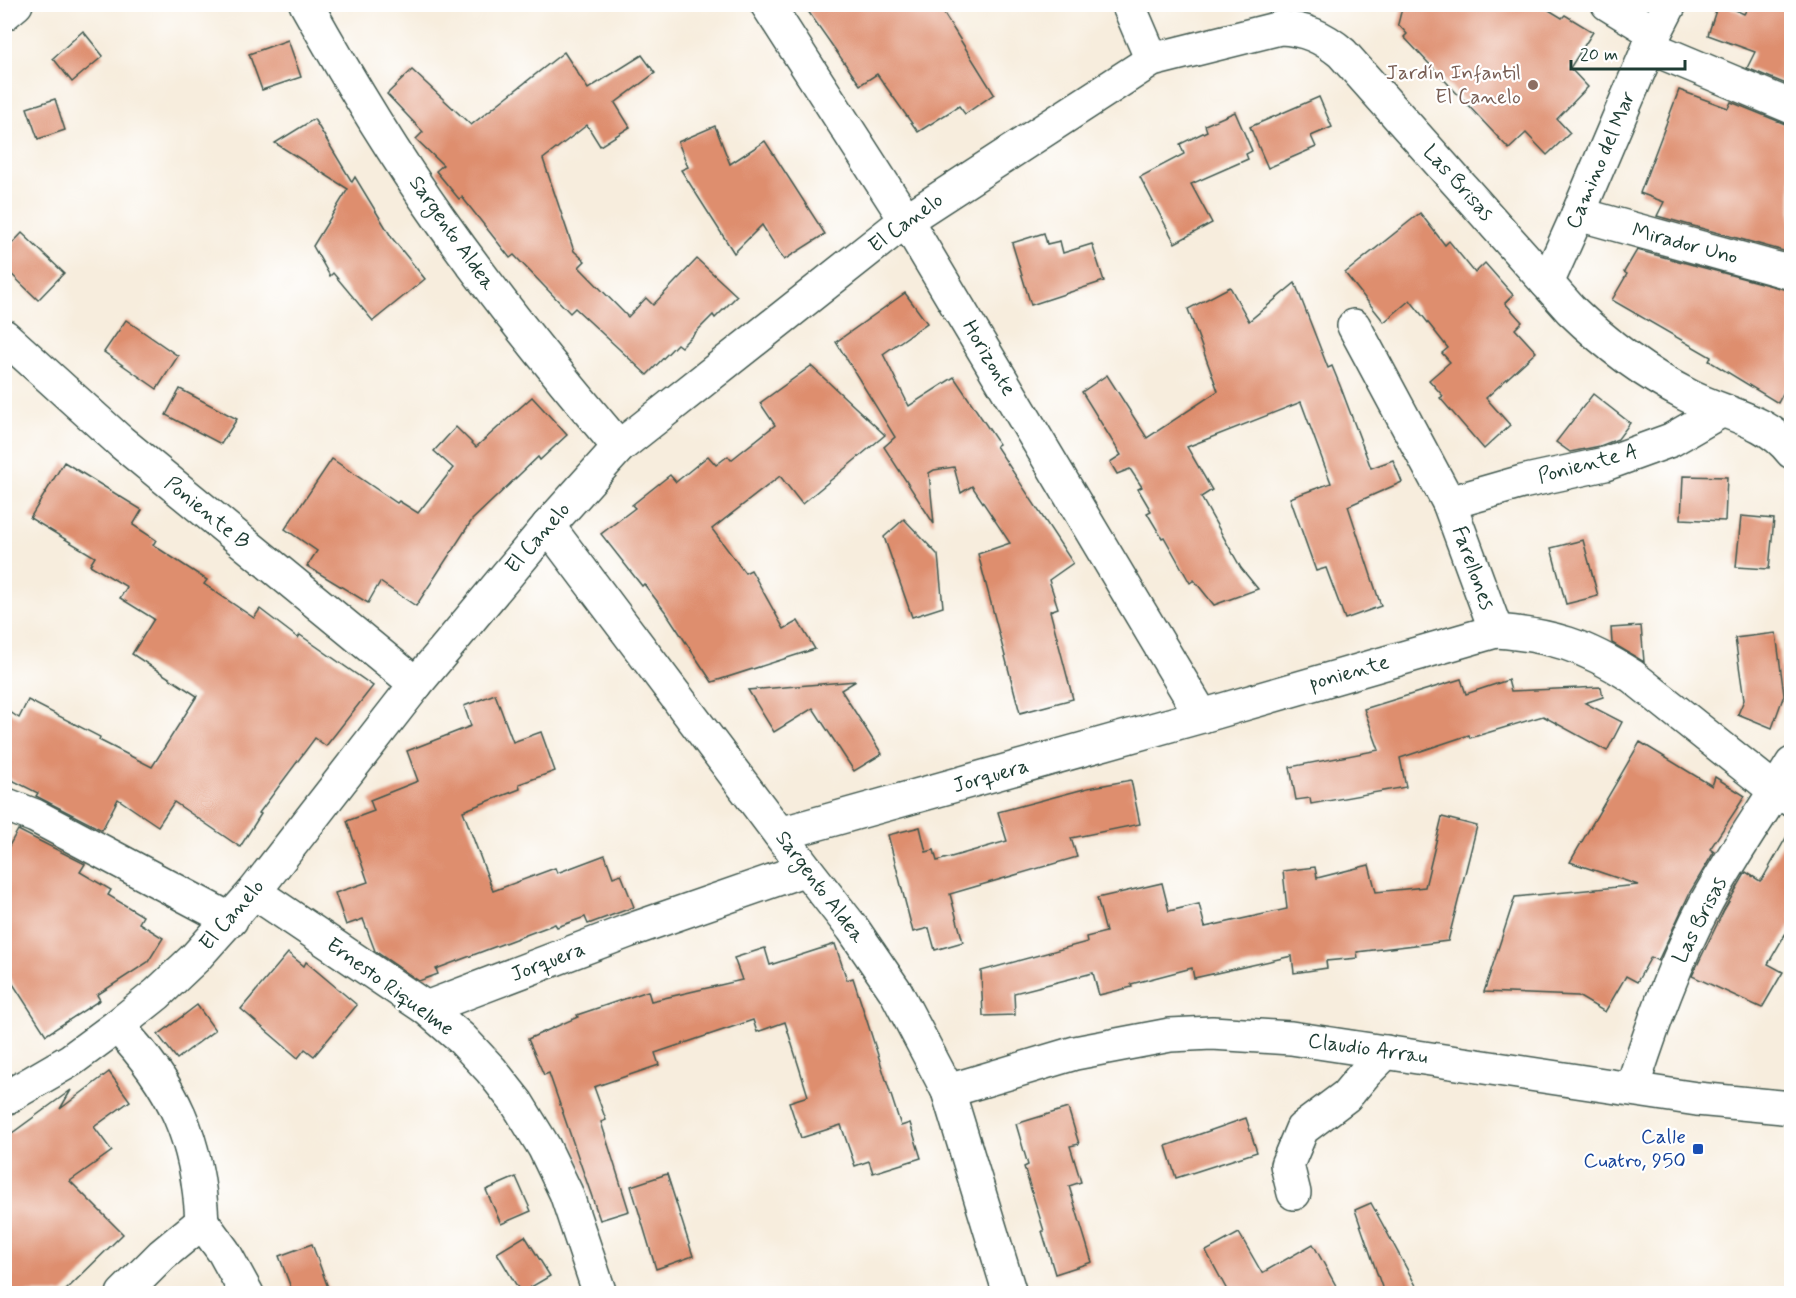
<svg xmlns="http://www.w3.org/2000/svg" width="1796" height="1298" font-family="Mynerve,sans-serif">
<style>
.building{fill:#de8e6e}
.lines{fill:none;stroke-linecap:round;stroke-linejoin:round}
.minor-casing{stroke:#3f574d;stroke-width:36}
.minor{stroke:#fff;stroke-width:33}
.education-dot{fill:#8d6e63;stroke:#fff;stroke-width:2}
.transit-dot{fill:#1a4fb4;stroke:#fff;stroke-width:2}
.labels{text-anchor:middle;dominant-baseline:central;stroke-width:4.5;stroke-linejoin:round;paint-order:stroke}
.education-label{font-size:21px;fill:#785e54;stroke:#fff;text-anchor:end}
.street-label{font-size:21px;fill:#1f3d34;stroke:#fff}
.transit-label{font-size:21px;fill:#164399;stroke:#fff;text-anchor:end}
</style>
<rect width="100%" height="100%" fill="#fff"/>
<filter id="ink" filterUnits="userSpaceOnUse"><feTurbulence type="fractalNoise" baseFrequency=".0167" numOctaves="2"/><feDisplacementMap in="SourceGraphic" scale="12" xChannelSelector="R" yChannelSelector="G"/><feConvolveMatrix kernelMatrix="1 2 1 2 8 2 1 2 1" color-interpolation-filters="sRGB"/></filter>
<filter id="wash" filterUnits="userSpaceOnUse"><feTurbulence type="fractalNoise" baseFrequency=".008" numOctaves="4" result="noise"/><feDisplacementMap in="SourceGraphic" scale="24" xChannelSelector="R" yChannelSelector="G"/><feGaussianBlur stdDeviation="1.35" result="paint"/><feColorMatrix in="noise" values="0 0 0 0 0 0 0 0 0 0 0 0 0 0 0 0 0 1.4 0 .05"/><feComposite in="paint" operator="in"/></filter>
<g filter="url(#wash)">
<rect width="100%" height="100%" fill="#f7eddd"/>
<g id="blocks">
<g class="building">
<path d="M803,4h135l56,90 -29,20 -6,-8 -41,26 -41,-58 -17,11z"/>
<path d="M1403,4h136l23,14 3,-3 28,17 -23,36 18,19 -31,32 13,14 -23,22 -21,-22 -17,16 -105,-112 3,-3 -9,-10z"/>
<path d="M1718,4h5l21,10 6,-10h41v82l-44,-18 8,-16 -47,-17z"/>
<path d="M83,31l20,25 -31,26 -19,-24z"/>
<path d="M288,40l13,37 -39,13 -13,-36z"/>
<path d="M564,52l24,37 54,-34 13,18 -40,30 15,24 -30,19 -13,-21 -44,34 31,92 11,10 -6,6 49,50 18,-19 7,7 44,-46 40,37 -22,22 -2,-3 -32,32 -4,-3 -30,31 -72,-67 -5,5 -56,-58 -4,3 -48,-61 -3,2 -23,-28 7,-6 -27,-26 7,-7 -36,-38 25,-24 59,55z"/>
<path d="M1679,90l49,18 3,-6 54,22 6,1v128l-134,-37 7,-14 -24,-9z"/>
<path d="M1319,97l13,30 -21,9 5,11 -48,21 -18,-41z"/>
<path d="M55,99l10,31 -27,9 -11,-31z"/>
<path d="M1235,112l17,39 -6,3 2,5 -57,25 21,39 -37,20 -35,-66 44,-23 -4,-10 27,-13 -2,-6z"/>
<path d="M314,119l38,63 3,-5 37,61 33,41 -52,42 -40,-48 -3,3 -17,-30 35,-57 -73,-46z"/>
<path d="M715,126l15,38 35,-23 60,93 -41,26 -22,-35 -28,28 -53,-83 7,-3 -10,-25z"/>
<path d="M1420,213l25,32 4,-4 26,32 10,-10 28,32 -8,8 17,19 -7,7 21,23 -50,46 24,27 -26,24 -44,-51 3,-2 -14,-16 21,-18 -8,-9 6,-5 -38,-48 -26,22 -39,-49z"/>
<path d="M22,233l42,40 -26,27 -34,-33v-15z"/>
<path d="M1044,233l3,11 13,-3 3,12 29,-9 12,37 -73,24 -19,-62z"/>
<path d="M1637,250l154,41v87l-13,25 -69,-42 2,-4 -99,-57 15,-26 -3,-2z"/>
<path d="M1295,283l33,85 4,-2 9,22 30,80 22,-8 9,22 -54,24 33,100 -36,13 -19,-51 -10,3 -26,-73 41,-15 -30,-81 -114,45 25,43 -11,7 40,71 17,21 -44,16 -20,-25 -4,3 -26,-46 -2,1 -15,-25 4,-2 -13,-22 4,-2 -12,-18 -13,5 -7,-12 11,-7 -39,-63 25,-17 40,63 71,-47 -30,-82 42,-22 19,34z"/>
<path d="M905,293l22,30 -44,31 26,52 45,-29 45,67 -3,2 77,117 -24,17 9,28 -8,3 23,88 -53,14 -42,-159 32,-11 -38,-57 -11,7 -7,-26 -20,3 -5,3 5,51 -50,-77 11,-10 -59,-95z"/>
<path d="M126,320l52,36 -21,33 -53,-37z"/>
<path d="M811,366l74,69 -83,69 -22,-28 -68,53 33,44 6,-3 33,59 14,-8 17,28 -103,33 -45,-68 -23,-30 -2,2 -41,-52 34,-26 -3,-3 38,-30 6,7 32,-26 8,9 12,-9 3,4 44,-35 -15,-22z"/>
<path d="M180,389l57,30 -16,25 -55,-29z"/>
<path d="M1593,394l37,29 -12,16 -18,7 -30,6 -14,-10z"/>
<path d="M532,397l35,38 -27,25 -2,-3 -66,63 -56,86 -36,-24 -12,21 -61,-37 10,-15 -32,-22 47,-70 65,44 2,-2 19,12 35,-45 -19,-17 22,-24 20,20z"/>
<path d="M64,462l78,48 -9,15 23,15 -3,5 54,35 -3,4 50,34 6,-9 38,29 2,-3 73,51 -47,60 -11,-8 -56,75 2,1 -21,33 -66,-45 -16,24 -40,-27 -16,31 -66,-34 2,-3 -34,-17v-68l15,10 9,-18 72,37 -1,3 53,27 45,-71 -65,-42 22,-35 -34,-21 7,-11 -37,-22 5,-8 -65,-39z"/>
<path d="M1683,476l44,1 -2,44 -44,-2z"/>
<path d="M1741,516l33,3 -5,50 -33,-2z"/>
<path d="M904,519l34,36 5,52 -31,10 -28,-80z"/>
<path d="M1583,540l15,56 -32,8 -15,-56z"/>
<path d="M1641,626l3,36 -32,-19 -1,-15z"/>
<path d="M1776,633l8,62 -12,33 -34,-14 6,-14 -9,-62z"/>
<path d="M1461,679l5,15 42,-14 3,11 90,-4 2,10 -18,6 37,19 -15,29 -64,-35 -73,22 -1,-3 -69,23 6,29 -95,17 -1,-6 -14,2 -6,-33 89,-17 -15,-41z"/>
<path d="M856,681l-15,9 41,64 -28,17 -41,-63 -39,24 -26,-42z"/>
<path d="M495,694l18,48 28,-10 14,39 -36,13 1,5 -57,22 30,80 62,-23 2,5 48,-18 8,22 8,-3 13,33 -46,17 -3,-7 -28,10 -2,-3 -119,45 2,5 -19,7 -44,-30 -12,-32 -17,6 -11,-32 33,-11 -21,-61 27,-10 -4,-11 48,-19 -11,-30 64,-25 -7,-20z"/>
<path d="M1640,742l72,44 3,-9 30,19 -35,53 4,3 -24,40 -32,69 -7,-4 -14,25 -11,-6 -21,36 -27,-16 -94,-4 31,-95 123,-12 -68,-23z"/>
<path d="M1131,780l9,44 -69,14 6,19 -127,37 13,48 -28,8 -6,-22 -16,4 -25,-97 32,-8 6,25 8,-2 3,11 70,-20 -9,-29 90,-24z"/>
<path d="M1442,817l35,9 -29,115 -91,11 1,6 -32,3 1,7 -33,5 -2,-17 -98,22 -2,-10 -61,16 1,3 -33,8 -6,-22 -79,20 1,22 -32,1 -2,-45 106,-29 -1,-5 20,-5 -9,-34 65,-15 7,28 30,-7 6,23 82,-18 -4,-38 32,-4 2,11 52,-13 7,27 49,-5z"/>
<path d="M1791,829v95l-23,40 15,8 -21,36 -70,-32 32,-66 22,-38 14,9 3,-3z"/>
<path d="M18,830l67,34 -5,8 31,18 -3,5 35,21 -4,7 24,15 -15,24 -51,33 3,5 -54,35 -42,-65v-115z"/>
<path d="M835,944l12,36 6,-2 48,148 9,-3 11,35 -48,15 -4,-12 -14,5 -14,-41 -40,13 -12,-36 19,-6 -23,-74 -28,10 -4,-12 -98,33 4,12 -65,22 12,33 -5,2 28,89 -29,9 -51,-147 -5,2 -16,-36 50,-22 -1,-2 71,-24 3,10 91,-21 -8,-22 31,-10 5,17z"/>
<path d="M288,953l16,13 2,-4 51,43 -43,51 -9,-7 -7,9 -57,-49z"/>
<path d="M197,1005l18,25 -38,29 -19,-24z"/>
<path d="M109,1072l21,29 -36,26 18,24 -42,30 53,53 -60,59h-59v-167l8,7 59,-43 -11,19z"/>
<path d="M1068,1108l11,36 -9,2 11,36 -12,4 23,76 -37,12 -13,-43h2l-20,-64 4,-2 -12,-41z"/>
<path d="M1246,1118l11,34 -81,26 -10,-32z"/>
<path d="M667,1174l26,82 -37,13 -25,-83z"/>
<path d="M516,1177l15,34 -30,13 -15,-34z"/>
<path d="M1371,1203l49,90h-36l-29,-83z"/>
<path d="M1239,1233l23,40 51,-29 27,49h-115l3,-1 -22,-41z"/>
<path d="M525,1236l25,40 -29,17 -24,-40z"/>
<path d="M312,1244l18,49h-37l-14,-37z"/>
</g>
</g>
</g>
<g filter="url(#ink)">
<use href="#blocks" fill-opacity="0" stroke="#3f574d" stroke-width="1.5"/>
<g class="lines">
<g class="minor-casing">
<g id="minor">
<path d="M306,4c42,75 86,148 135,217 56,79 116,153 178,226"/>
<path d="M767,4l139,216 296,496"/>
<path d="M1128,4l24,56"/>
<path d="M1608,4l47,29"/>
<path d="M4,14l12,-10"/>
<path d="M1649,47l143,60"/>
<path d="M1578,214l214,59"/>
<path d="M1547,283l31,-69 77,-181 15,-29"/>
<path d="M1354,326l95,177 47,128"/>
<path d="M4,336l117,106 295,242"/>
<path d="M1449,503l73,-21 83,-18 66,-24 50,-29"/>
<path d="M548,526l258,343 47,60 43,63 52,99 62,203"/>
<path d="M4,804l31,12 196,104"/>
<path d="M780,834l422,-118 294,-85c56,4 89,15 136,45l144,115 16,9"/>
<path d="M254,892l172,116 36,31 29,31 26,33 27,44 22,46 34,101"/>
<path d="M426,1008l202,-77 178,-62"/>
<path d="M117,1026c57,60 81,113 85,196"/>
<path d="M1632,1088c21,-64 43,-127 75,-187 26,-47 57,-91 85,-137"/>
<path d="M948,1091l127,-38 95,-18 42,-2 79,5 406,61 95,9"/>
<path d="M4,1099l67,-39 46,-34 40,-32 38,-36 59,-66 162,-208 132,-158 71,-79 287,-227 246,-160 128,-32c25,1 43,9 62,25l229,257c35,34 73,63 116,85 35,19 79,23 105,57"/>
<path d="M1294,1193l-7,-28 15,-36 44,-33 20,-24 20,-20"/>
<path d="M202,1222l22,30 23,42"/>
<path d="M123,1294l39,-39 40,-33"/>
</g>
</g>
<use href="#minor" class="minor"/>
</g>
</g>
<circle class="education-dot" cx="1533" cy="85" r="6"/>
<rect class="transit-dot" x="1692" y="1143" width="12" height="12" rx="3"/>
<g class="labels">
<g class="education-label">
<text x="1521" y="73">Jardín Infantil<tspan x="1521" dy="24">El Canelo</tspan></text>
</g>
<g class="street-label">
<text transform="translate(1601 160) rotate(-67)">Camino del Mar</text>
<text transform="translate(1458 183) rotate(48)">Las Brisas</text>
<text transform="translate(906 223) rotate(-36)">El Canelo</text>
<text transform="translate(452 233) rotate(55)">Sargento Aldea</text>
<text transform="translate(1685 244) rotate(15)">Mirador Uno</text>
<text transform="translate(989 358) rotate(59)">Horizonte</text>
<text transform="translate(1588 464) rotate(-15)">Poniente A</text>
<text transform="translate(207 513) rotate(39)">Poniente B</text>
<text transform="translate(538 538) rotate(-49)">El Canelo</text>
<text transform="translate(1473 568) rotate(70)">Farellones</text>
<text transform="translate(1349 673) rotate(-16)">poniente</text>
<text transform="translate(991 776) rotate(-16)">Jorquera</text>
<text transform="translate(820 887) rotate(53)">Sargento Aldea</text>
<text transform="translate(232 915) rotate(-49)">El Canelo</text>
<text transform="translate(1700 920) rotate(-63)">Las Brisas</text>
<text transform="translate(548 962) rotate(-21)">Jorquera</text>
<text transform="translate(390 987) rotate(36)">Ernesto Riquelme</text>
<text transform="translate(1368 1049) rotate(8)">Claudio Arrau</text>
</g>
<g class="transit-label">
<text x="1686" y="1137">Calle<tspan x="1686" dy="24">Cuatro, 950</tspan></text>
</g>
</g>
<rect width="1796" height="1298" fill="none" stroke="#fff" stroke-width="24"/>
<path d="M1571 60v9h114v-9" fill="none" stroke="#1f3d34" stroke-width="3"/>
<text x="1580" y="60" font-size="18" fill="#1f3d34" stroke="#ffffff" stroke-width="4.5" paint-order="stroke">20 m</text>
</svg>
